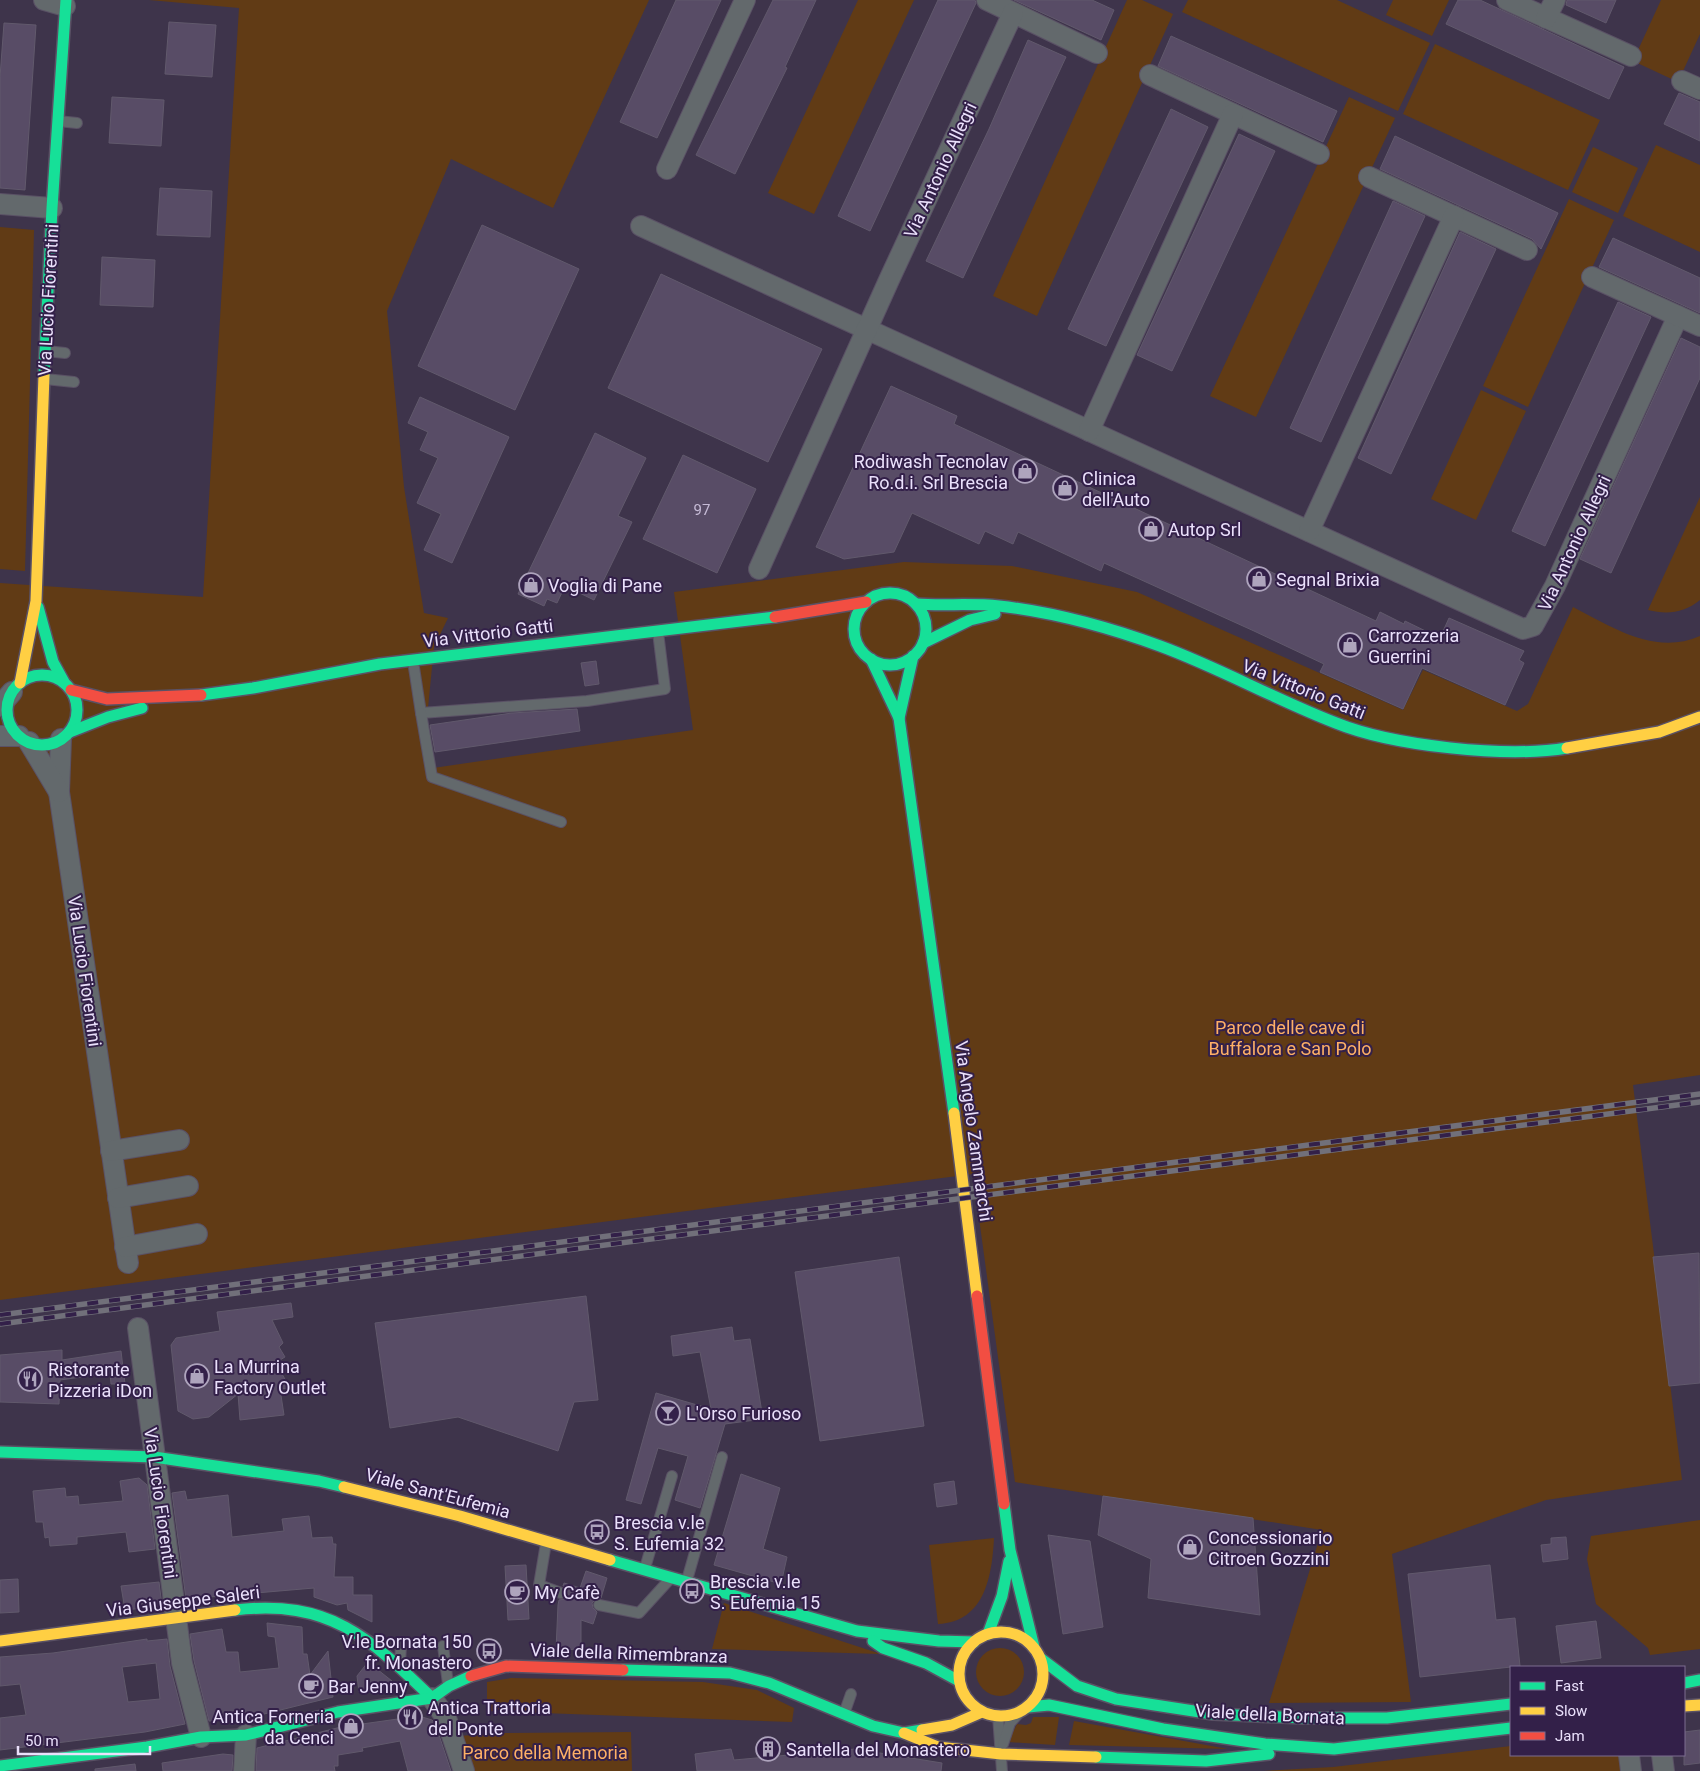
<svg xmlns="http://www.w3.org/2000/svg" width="1700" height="1771" font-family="Roboto,sans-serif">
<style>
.green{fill:#613b15}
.building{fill:#584c66;stroke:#61596c;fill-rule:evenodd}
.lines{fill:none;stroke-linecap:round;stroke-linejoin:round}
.lane-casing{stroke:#5a5165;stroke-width:12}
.street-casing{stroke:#5a5165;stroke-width:22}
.fast-casing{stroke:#5a5165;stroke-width:14}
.slow-casing{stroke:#5a5165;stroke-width:14}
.jam-casing{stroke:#5a5165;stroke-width:14}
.lane{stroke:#63696c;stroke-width:10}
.street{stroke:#63696c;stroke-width:20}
.fast{stroke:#16e098;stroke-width:11}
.slow{stroke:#ffcf43;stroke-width:11}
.jam{stroke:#f24e42;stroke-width:11}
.rail-casing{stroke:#71707a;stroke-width:5.5}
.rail{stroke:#332049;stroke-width:4;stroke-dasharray:11;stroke-linecap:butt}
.labels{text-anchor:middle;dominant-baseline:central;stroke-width:4;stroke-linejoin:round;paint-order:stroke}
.number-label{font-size:15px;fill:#c6bbd6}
.street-label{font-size:18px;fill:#eae0fb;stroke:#332049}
.poi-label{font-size:18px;fill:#eae0fb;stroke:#332049;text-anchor:start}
.park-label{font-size:18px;fill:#feb066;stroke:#332049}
</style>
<rect width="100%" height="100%" fill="#3e344b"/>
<g class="green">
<path d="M149,0h500l-96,208 -102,-49 -64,152 17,176 20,126 24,5 -14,29 -7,71 6,50 260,-38 -19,-138 230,-30 108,4 125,26 266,118 20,-40 94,41 11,-7 45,-97c39,20 82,49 127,29v439l-67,10 49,395 -136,20 -154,54 19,148 -142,1 53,-173 -307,-48 -42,-308 -973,126v-717l203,14 36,-589z"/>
<path d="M858,0h56l-100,214 -46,-21z"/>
<path d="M1127,0h15l31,14 -136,302 -44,-20z"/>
<path d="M1188,0h149l93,43 -32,68 -216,-99z"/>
<path d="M1393,0h56l-17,36 -46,-21z"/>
<path d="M1661,0h39v34l-22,48 -45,-21z"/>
<path d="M1435,44l165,76 -32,70 -165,-76z"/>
<path d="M1349,97l46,21 -139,299 -46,-21z"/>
<path d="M1656,145l44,20v87l-77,-36z"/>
<path d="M1593,147l45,21 -20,45 -46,-21z"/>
<path d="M1569,199l45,21 -86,187 -45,-21z"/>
<path d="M0,227l34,3 -9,341 -25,-2z"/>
<path d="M1481,390l45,21 -50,109 -45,-21z"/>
<path d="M1700,497v103c-16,13 -33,15 -52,10z"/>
<path d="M1700,1520v129l-50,6 -2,-7 -52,-44 -9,-45 4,-23z"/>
<path d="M994,1538c-2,37 -9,84 -56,86l-9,-79z"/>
<path d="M724,1603l157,51 -169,-5z"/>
<circle cx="1000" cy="1672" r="24"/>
<path d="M511,1678l192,4 54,8 37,18 -2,14 -305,-11v-29z"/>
<path d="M1033,1717h26l-4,28 -47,-3 9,-18 9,1 5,-2z"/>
<path d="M1074,1721l154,28 -159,-4z"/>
<path d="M631,1732l1,39h-160l-13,-35 41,-3z"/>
<path d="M1511,1746v9h111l1,16h-360l70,-4z"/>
</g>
<g class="building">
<path d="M676,0h45l-64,138 -37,-16z"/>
<path d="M773,0h43l-31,67 2,1 -52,106 -39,-19z"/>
<path d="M938,0h37l1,3 -106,228 -32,-15z"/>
<path d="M1014,0h78l22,10 -13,30z"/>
<path d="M1458,0h22l144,67 -15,32 -163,-75z"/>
<path d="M1567,0h49l-10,23 -40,-18z"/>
<path d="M169,22l47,3 -4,52 -47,-3z"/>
<path d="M4,23l32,2 -11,165 -25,-2v-111z"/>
<path d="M1171,36l166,75 -14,31 -165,-76z"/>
<path d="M1028,40l38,17 -103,221 -37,-17 63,-132z"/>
<path d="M1679,93l21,9v39l-36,-17z"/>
<path d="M112,97l52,3 -3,46 -52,-3z"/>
<path d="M1171,109l37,18 -102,219 -38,-17z"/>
<path d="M1239,134l36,17 -103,220 -35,-16z"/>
<path d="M1395,136l163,77 -17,36 -9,-10 -152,-70z"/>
<path d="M160,188l52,3 -2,46 -53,-2z"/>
<path d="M1393,201l32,15 -104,226 -31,-14z"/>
<path d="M482,225l97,44 -64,141 -97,-44z"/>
<path d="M1460,232l36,17 -105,225 -33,-16z"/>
<path d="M1613,238l87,40v35l-101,-46z"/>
<path d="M102,257l53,3 -2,47 -53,-2z"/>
<path d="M661,274l161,75 -54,113 -160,-74z"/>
<path d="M1618,302l33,15 -106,229 -33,-15z"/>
<path d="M1681,338l19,9v31l-89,195 -31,-14z"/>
<path d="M891,386l66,30 -3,8 422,197 4,-9 24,12 1,-3 35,17 9,-20 75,33 -5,9 5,3 -19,42 -83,-37 -19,41 -83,-37 4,-8 -70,-33 -150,-68 -3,8 -83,-39 -5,12 -28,-13 -6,13 -67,-31 -18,39 -50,7 -28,-12z"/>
<path d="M420,397l89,40 -57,126 -28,-13 17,-36 -24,-11 21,-45 -18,-8 8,-18 -20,-9z"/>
<path d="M595,433l51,25 -28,58 14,6 -38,78 -29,-14 -8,17 -10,-4 -3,7 -26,-12z"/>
<path d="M683,455l73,34 -39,84 -74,-34z"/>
<path d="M596,661l3,23 -14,2 -4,-23z"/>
<path d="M577,709l3,22 -145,21 -5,-27 82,-12z"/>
<path d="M1699,1253l1,130 -31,3 -16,-129z"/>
<path d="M899,1257l25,169 -104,15 -25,-169z"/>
<path d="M586,1296l12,104 -24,2 -16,49 -100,-34 -68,11 -15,-105z"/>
<path d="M291,1303l2,14 -21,3 11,23 -4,4 6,10 -5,3 7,11 -5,3 8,14 -10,1 4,26 -44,5 -2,-26 -29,23 -16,2 -15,-8 -7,-66 5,-7 44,-7 -3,-19z"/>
<path d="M732,1327l2,14 16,-2 13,80 -38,5 -25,84 -25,-8 13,-44 -30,-8 -17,56 -15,-4 30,-107 55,16 -11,-57 -27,4 -2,-20z"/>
<path d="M62,1350v10l59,-9 4,33h-14l-1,-11 -50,7 -1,24 -59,-2v-47z"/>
<path d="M741,1474l39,14 -17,61 24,8 -6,27 -67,-19z"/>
<path d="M139,1478l8,7 8,64 -26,3 -3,-20 -49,5v7l-27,2 -1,-9 -4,1 -2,-16h-7l-3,-31 32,-3 1,9 12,-1 1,9 44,-4 -3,-20z"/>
<path d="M954,1481l3,23 -20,3 -3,-23z"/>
<path d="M185,1491l2,9 41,-5 4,42 52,-6 -2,-12 27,-3 3,22 20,-1 1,7h3l-2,33h19v18h19v27l-24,-12 -1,-7 -10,2 -23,-8v-9l-128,11 -14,-106z"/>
<path d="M1103,1496l150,22 7,97 -112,-17 3,-39 -53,-24z"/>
<path d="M1048,1535l42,6 13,86 -40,7z"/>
<path d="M1566,1537l2,22 -25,3 -2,-17 10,-1v-6z"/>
<path d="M526,1565l3,54 -21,1 -3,-54z"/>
<path d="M1490,1565l6,55 19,-2 5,48 -100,11 -12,-103z"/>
<path d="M586,1571l21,7 -6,20 -5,1 -4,4 1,5 4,4 -4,12 -12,-4v29l-25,1 2,-45 1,-5 6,-1 3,-4 -1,-6 -4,-3 1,-3 16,5z"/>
<path d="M18,1579l1,33 -19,1v-33z"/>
<path d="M159,1582l3,24 -37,4 -4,-24z"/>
<path d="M1596,1621l5,37 -40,5 -5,-37z"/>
<path d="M267,1623l35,4 1,27h4l3,21 18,-24 5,46 -85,21 -39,3 -15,-60 -4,-27 32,-5 4,23h12l2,20 39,-4 -4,-31 -7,-1z"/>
<path d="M147,1639v2l20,-2 3,27 15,58 -40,8 -145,18v-32l26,-3 -6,-31 -20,2v-29l53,-4zM156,1663l4,36 -32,3 -6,-35z"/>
<path d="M368,1662l24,19 -5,8 -28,3 -2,-16z"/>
<path d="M419,1716l13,4 3,3 16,48h-43l-8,-30 -38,7 1,3 -25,4v11h-4l1,5h-79l1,-23 84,-21z"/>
<path d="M1700,1730v33l-16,2v-33z"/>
<path d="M731,1749l3,11 121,-11 87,14 -1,8h-244l-2,-17z"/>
<path d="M223,1754l10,1 -1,16h-69l-1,-8z"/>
<path d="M135,1764l1,7h-41v-2z"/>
</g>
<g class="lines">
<g class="lane-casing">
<g id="lane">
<path d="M58,121l19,2"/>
<path d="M46,351l19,2"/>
<path d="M45,379l29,3"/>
<path d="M413,661l8,52 166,-12 78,-12 -7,-57"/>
<path d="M421,713l11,64 129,45"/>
<path d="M546,1543l-7,42 22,8"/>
<path d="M645,1568l27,-92"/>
<path d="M687,1580l35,-123"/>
<path d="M599,1605l40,8 31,-34"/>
<path d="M443,1646l5,38"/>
<path d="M400,1664l1,-19"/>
<path d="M844,1714l7,-20"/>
<path d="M998,1716l4,55"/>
<path d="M1003,1744l7,-21 10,-11"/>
</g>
</g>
<g class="street-casing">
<g id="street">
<path d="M44,0l21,6"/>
<path d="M987,0l110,53"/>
<path d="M1507,0l124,56"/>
<path d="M1546,18l9,-18"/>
<path d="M1150,75l169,79"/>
<path d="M1682,81l18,8"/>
<path d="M667,169l78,-169"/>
<path d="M1369,177l158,73"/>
<path d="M0,204l52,4"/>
<path d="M641,226l882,403 10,-3 22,-40 123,-270"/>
<path d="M1592,277l108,49"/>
<path d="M1089,431l144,-317"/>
<path d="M1309,531l145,-315"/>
<path d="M759,569l130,-289 124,-267"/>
<path d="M0,706l12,-14"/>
<path d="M0,736h19"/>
<path d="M61,739l-2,53 69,471"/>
<path d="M29,742l30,50"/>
<path d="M111,1151l68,-11"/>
<path d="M118,1198l70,-12"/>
<path d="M125,1247l72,-13"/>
<path d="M138,1328l44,335 19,74"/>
<path d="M432,1698l14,20 18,53"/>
<path d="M1629,1755l2,16"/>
<path d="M1662,1755l2,16"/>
<path d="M244,1771l2,-36"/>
</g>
</g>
<g class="fast-casing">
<g id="fast">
<path d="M44,375l8,-167 14,-208"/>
<circle cx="890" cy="629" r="36"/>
<path d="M916,604c27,2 56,-1 83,2 54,6 109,21 161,40 60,22 116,54 176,77 57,23 170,35 231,25"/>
<path d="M38,607l15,55 11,20"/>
<path d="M923,643l47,-23 25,-6"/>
<path d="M871,659l28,59 55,395"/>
<circle cx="42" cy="710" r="35"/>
<path d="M201,695l52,-7 127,-24 395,-47"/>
<path d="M899,718l14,-62"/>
<path d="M70,732l38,-15 34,-9"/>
<path d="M0,1452l154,5 165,24 25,6"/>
<path d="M1004,1504l6,46 24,97"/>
<path d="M610,1560l247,71 82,10 35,1"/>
<path d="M235,1610c94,-11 134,27 197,88"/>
<path d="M988,1634l14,-38 7,-35"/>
<path d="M873,1641l10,7 43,15 33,18"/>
<path d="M1040,1658l37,28 39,13 97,15 90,4h84l124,-14"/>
<path d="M623,1670l107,3 39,10 104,43 31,7 18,-3"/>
<path d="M1684,1683l16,-3"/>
<path d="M1028,1707l21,-2 114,24 102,15 69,5 177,-21"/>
<path d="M1096,1757l110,4 63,-7"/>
<path d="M0,1766l147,-19 54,-10 45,-2 92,-23 94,-14 17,-12 22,-10"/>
</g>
</g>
<g class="slow-casing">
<g id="slow">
<path d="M20,683l16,-82 8,-226"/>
<path d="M1567,748l92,-16 41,-15"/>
<path d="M954,1113l23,183"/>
<path d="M344,1487l116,29 150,44"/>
<circle cx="1001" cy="1674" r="42"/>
<path d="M0,1641l235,-31"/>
<path d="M1684,1706l16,-1"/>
<path d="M922,1730l30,-5 30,-13"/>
<path d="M904,1733l34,14 63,7 95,3"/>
</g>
</g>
<g class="jam-casing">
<g id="jam">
<path d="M775,617l91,-15"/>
<path d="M71,690l36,9 94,-4"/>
<path d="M977,1296l27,208"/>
<path d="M471,1676l35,-10 117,4"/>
</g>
</g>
<use href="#lane" class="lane"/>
<use href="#street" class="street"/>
<use href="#fast" class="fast"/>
<use href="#slow" class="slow"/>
<use href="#jam" class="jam"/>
<g class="rail-casing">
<g id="rail">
<path d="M0,1315l1700,-221"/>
<path d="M0,1324l1700,-222"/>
</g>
</g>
<use href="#rail" class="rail"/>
</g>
<defs>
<g id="shop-ring" transform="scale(1.25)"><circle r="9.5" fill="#332049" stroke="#aea4bd" stroke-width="1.5"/><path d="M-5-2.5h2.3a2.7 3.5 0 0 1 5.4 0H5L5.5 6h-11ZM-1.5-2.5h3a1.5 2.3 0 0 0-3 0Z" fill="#aea4bd"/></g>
<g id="restaurant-ring" transform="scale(1.25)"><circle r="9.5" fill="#332049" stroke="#aea4bd" stroke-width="1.5"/><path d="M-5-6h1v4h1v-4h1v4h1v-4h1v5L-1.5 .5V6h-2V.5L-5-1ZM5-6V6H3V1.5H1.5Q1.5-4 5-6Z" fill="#aea4bd"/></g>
<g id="bar-ring" transform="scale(1.25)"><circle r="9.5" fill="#332049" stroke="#aea4bd" stroke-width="1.5"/><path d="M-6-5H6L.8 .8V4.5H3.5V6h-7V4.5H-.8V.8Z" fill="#aea4bd"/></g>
<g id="bus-ring" transform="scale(1.25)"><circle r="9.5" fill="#332049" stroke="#aea4bd" stroke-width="1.5"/><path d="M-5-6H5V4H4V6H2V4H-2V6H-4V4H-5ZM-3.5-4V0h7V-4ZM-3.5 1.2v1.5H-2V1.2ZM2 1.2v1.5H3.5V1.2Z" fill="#aea4bd"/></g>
<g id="cafe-ring" transform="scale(1.25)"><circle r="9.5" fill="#332049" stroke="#aea4bd" stroke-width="1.5"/><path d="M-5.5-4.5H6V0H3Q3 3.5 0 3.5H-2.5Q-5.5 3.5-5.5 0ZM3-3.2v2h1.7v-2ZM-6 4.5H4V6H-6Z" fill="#aea4bd"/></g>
<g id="building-ring" transform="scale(1.25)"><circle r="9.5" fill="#332049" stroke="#aea4bd" stroke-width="1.5"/><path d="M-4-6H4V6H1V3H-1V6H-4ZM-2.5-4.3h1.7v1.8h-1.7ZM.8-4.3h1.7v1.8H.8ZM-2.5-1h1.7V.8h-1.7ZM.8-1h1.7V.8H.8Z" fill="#aea4bd"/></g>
</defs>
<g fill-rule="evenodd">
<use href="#shop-ring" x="1025" y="471"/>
<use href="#shop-ring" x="1065" y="488"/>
<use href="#shop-ring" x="1151" y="529"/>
<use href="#shop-ring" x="1259" y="579"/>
<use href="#shop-ring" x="531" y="585"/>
<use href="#shop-ring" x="1350" y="645"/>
<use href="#shop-ring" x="197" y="1376"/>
<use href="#restaurant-ring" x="30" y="1379"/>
<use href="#bar-ring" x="668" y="1413"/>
<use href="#bus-ring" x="597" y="1532"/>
<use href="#shop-ring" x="1190" y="1547"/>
<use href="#bus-ring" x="692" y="1591"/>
<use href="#cafe-ring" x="517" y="1592"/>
<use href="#bus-ring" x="489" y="1651"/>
<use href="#cafe-ring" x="311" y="1686"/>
<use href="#restaurant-ring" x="410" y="1717"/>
<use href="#shop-ring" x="351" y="1726"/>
<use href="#building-ring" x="768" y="1749"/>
</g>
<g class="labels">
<g class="number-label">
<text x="702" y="510">97</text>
</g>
<g class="street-label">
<text transform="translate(940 170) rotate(-65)">Via Antonio Allegri</text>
<text transform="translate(48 300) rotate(-87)">Via Lucio Fiorentini</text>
<text transform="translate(1574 543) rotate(-65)">Via Antonio Allegri</text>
<text transform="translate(488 633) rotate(-7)">Via Vittorio Gatti</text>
<text transform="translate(1304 689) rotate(22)">Via Vittorio Gatti</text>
<text transform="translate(85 971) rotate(82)">Via Lucio Fiorentini</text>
<text transform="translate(974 1131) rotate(82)">Via Angelo Zammarchi</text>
<text transform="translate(438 1493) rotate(15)">Viale Sant'Eufemia</text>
<text transform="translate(161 1503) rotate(82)">Via Lucio Fiorentini</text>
<text transform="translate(183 1601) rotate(-7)">Via Giuseppe Saleri</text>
<text transform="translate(629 1653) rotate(2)">Viale della Rimembranza</text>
<text transform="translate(1270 1714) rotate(3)">Viale della Bornata</text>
</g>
<g class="poi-label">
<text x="1008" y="461" text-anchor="end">Rodiwash Tecnolav<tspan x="1008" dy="21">Ro.d.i. Srl Brescia</tspan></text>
<text x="1082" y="478">Clinica<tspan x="1082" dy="21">dell'Auto</tspan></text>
<text x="1168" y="529">Autop Srl</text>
<text x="1276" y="579">Segnal Brixia</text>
<text x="548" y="585">Voglia di Pane</text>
<text x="1368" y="635">Carrozzeria<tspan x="1368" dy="21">Guerrini</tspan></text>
<text x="214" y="1366">La Murrina<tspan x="214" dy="21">Factory Outlet</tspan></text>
<text x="48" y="1369">Ristorante<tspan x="48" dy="21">Pizzeria iDon</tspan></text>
<text x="686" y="1413">L'Orso Furioso</text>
<text x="614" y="1522">Brescia v.le<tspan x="614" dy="21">S. Eufemia 32</tspan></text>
<text x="1208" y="1537">Concessionario<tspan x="1208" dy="21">Citroen Gozzini</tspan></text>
<text x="710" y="1581">Brescia v.le<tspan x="710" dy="21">S. Eufemia 15</tspan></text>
<text x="534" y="1592">My Cafè</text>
<text x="472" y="1641" text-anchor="end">V.le Bornata 150<tspan x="472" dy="21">fr. Monastero</tspan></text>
<text x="328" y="1686">Bar Jenny</text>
<text x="428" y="1707">Antica Trattoria<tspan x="428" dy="21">del Ponte</tspan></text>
<text x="334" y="1716" text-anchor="end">Antica Forneria<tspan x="334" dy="21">da Cenci</tspan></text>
<text x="786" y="1749">Santella del Monastero</text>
</g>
<g class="park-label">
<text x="1290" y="1027">Parco delle cave di<tspan x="1290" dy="21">Buffalora e San Polo</tspan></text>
<text x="545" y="1752">Parco della Memoria</text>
</g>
</g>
<rect x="1510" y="1666" width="175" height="90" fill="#332049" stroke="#7c6d90"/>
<rect x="1520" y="1682" width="25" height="8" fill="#16e098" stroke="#7c6d90"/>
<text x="1555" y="1691" font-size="15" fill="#eae0fb">Fast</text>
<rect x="1520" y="1707" width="25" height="8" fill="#ffcf43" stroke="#7c6d90"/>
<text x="1555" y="1716" font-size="15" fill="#eae0fb">Slow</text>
<rect x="1520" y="1732" width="25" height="8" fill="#f24e42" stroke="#7c6d90"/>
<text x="1555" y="1741" font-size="15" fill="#eae0fb">Jam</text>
<path d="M18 1746v8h132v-8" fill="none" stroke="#eae0fb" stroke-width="2.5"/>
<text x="25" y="1746" font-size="15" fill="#eae0fb" stroke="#332049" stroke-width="4" paint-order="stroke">50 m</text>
</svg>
